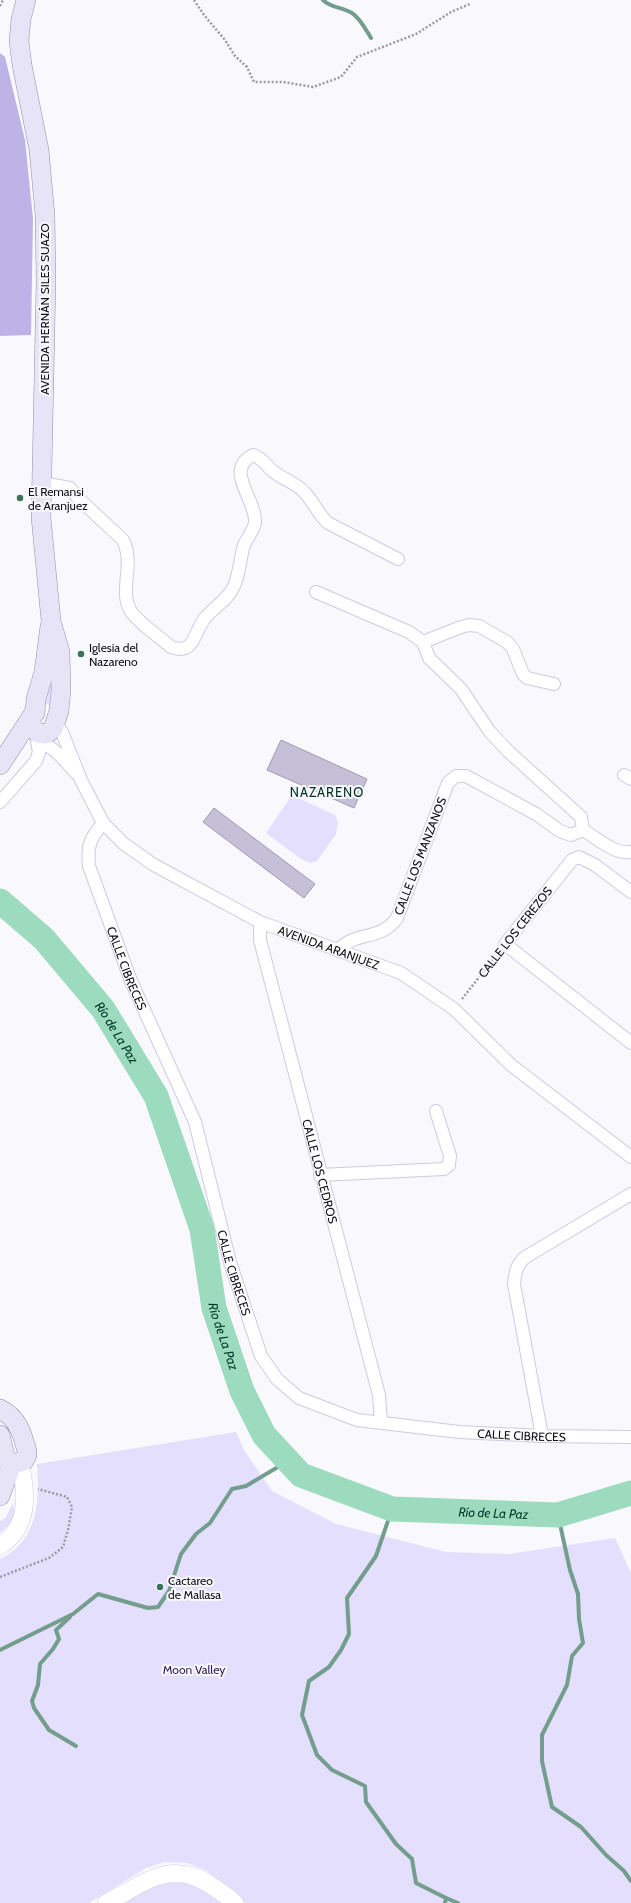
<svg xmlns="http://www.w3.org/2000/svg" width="631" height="1903" font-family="Cabin,sans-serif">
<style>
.green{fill:#e4dffc}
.forest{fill:#beb3e7}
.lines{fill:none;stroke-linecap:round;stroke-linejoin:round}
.stream{stroke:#739e8d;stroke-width:4}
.river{stroke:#9ddbbf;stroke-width:25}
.building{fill:#c5c0d8;stroke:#9e9ab0}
.minor-casing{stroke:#cecae1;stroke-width:14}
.secondary-casing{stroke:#cecae1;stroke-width:18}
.primary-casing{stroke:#928ea7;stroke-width:20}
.path{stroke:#9b9aa0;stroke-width:2.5;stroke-dasharray:2 2;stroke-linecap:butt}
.minor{stroke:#fff;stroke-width:12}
.secondary{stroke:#fff;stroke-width:17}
.primary{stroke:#e8e4f8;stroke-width:19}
.poi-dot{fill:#39735b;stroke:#f9f8fd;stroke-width:1.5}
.labels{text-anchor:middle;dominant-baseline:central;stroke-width:4;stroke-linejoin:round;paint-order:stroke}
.street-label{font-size:12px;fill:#110f17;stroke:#f9f8fd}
.poi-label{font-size:12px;fill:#110f17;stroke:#f9f8fd;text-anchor:start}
.park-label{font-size:12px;fill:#2f1b57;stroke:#f9f8fd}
.neighbourhood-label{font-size:13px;letter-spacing:1px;fill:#013423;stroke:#f9f8fd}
.water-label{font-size:13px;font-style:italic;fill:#023827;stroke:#f9f8fd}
</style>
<rect width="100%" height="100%" fill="#f9f8fd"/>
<g class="green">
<path d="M50,685h3l-1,21 -9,-3z"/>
<path d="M292,795l43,20 3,7 -2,12 -19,27 -7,2 -9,-4 -35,-26z"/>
<path d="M236,1432l8,18 28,41 64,33 110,28 63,2 106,-16 16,35v330h-385l-39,-32 -20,-8 -22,-1 -19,6 -57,35h-89v-344c38,-19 40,-57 37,-95z"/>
<path d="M13,1503l2,10 -6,12 -9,8v-12l6,-4z"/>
<path d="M182,1880l22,7 19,16h-102l38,-21z"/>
</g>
<path class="forest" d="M0,53l5,4 20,83 8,79 -2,116 -31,1z"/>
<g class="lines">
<g class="stream">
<path d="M323,0c8,8 19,7 29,13 8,5 14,17 19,25"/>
<path d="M392,1509l-16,47 -29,42 2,36 -8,16 -12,17 -20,14 -7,34 15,40 15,15 33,16 1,16 30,42 16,15 4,24 30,15 -1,5"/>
<path d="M558,1515l12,55 8,24 1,25 4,24 -11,13 -5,29 -25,50v26l10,46 29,20 25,28 18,16 7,10"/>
<path d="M70,1617l-14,13 3,9 -6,10 -13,15 -2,21 -6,16 2,7 15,22 27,16"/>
<path d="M0,1650l73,-36 25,-20 50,14 10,-1 11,-16 12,-37 15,-20 14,-11 22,-34 14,-3 42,-25"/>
<path d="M446,1898l12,5"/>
</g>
<path class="river" id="s1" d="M0,901l44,38 59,70 53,87 46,133 12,79 28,83 22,44 37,40 91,34 166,6 73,-22"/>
</g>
<g class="building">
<path d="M281,740l86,39 -13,29 -87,-38z"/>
<path d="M214,808l101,76 -11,14 -101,-76z"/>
</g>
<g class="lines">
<g class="minor-casing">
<g id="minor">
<path d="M42,483l28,5 8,10 45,42c12,24 -4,50 7,70 8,13 30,27 41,37 24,9 23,-16 34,-29 9,-11 23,-18 29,-32 6,-14 6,-28 10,-41 3,-7 10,-15 11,-22 2,-24 -32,-52 -2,-68 10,3 13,11 21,17 10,8 23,11 31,21 9,9 13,21 23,30l70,36"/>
<path d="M316,592l93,40 14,10 6,16 32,31 29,43 19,20 72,65 2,13 -12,5 -11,-4 -24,-17 -70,-38h-10l-8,7 -51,135c-16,23 -42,13 -59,32"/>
<path d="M423,642l38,-15 8,-2 10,1 28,16 6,7 10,25 4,4 27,6"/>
<path id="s2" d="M55,722l7,10 19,48 22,43 21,21 30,21 106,57 141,51 53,36 57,56 120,92"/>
<path d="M624,775l7,4"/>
<path d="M0,802l36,-41 3,-9 -2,-11c17,5 27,19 39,32"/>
<path id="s3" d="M103,823c-13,16 -16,22 -14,43l42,115 64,141 35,140 31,94 16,23 22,19 58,22 102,12 83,4 89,1"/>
<path d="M583,830c14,8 32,25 48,22"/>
<path d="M631,892l-36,-27 -16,-8 -7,3 -67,84 126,99"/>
<path id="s4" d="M260,922v18l119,455 2,27"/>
<path d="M320,1175l124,-6 5,-4 1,-9 -14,-45"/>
<path d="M542,1436l-28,-152c1,-11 2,-18 10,-26l107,-64"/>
</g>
</g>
<g class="secondary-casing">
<g id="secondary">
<path d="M0,1546c30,-19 27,-53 20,-83"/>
<path d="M106,1903c14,-7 27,-16 41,-22 36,-18 60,-1 88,22"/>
</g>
</g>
<g class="primary-casing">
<g id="primary">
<path d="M26,0l-5,19 -2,22 3,24 17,85 6,65 1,66 -5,236 10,104 9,31 1,38 -2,21 -6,18 -7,5 -8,-1 -6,-5 -1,-8"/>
<path d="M35,713l1,-14 8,-27 6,-46"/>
<path d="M0,765l34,-52"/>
<path d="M0,1409c18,9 22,24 27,42v4l-3,6 -12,3 -6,-4 -6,-25"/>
<path d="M0,1496l12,-32"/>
</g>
</g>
<g class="path">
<path d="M194,0l10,15 21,25 10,16 12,11 7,15h29l30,5 28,-10 16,-20 59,-23 35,-22 19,-8"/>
<path d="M0,6l3,-6"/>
<path d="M462,999l36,-46"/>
<path d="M0,1577l49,-19 14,-11 5,-17 4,-23 -5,-10 -29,-8"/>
</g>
<use href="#minor" class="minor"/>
<use href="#secondary" class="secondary"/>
<use href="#primary" class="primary"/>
</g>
<g class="poi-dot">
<circle cx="20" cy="498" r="4"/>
<circle cx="81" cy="654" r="4"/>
<circle cx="160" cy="1587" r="4"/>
</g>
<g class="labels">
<g class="street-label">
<text transform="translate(44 309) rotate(-90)">AVENIDA HERNÁN SILES SUAZO</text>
<text transform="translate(420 856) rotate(-69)">CALLE LOS MANZANOS</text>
<text transform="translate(515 932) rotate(-52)">CALLE LOS CEREZOS</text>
<text stroke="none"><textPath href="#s2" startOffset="372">AVENIDA ARANJUEZ</textPath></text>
<text stroke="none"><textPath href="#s3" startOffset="156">CALLE CIBRECES</textPath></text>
<text stroke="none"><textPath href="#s4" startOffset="257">CALLE LOS CEDROS</textPath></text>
<text stroke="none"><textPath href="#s3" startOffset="480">CALLE CIBRECES</textPath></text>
<text stroke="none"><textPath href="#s3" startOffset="852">CALLE CIBRECES</textPath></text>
</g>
<g class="poi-label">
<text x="28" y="491">El Remansi<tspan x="28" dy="14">de Aranjuez</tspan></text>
<text x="89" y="647">Iglesia del<tspan x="89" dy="14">Nazareno</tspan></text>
<text x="168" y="1580">Cactareo<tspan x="168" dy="14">de Mallasa</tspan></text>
</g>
<g class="park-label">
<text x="194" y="1669">Moon Valley</text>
</g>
<g class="neighbourhood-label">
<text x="327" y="792">NAZARENO</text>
</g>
<g class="water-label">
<text stroke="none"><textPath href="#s1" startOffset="177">Río de La Paz</textPath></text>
<text stroke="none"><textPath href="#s1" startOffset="502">Río de La Paz</textPath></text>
<text stroke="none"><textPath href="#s1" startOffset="862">Río de La Paz</textPath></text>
</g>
</g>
</svg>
